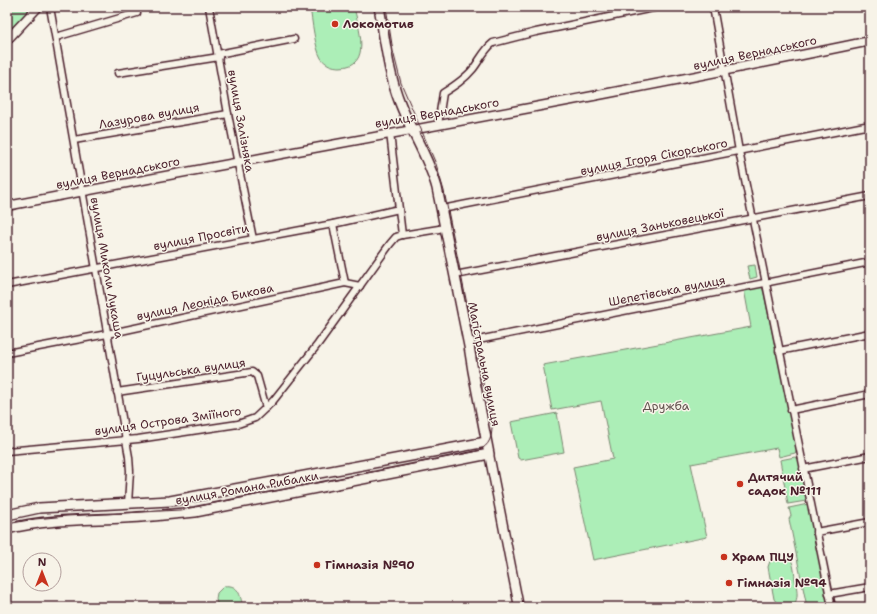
<svg xmlns="http://www.w3.org/2000/svg" width="877" height="614" font-family="'Shantell Sans',sans-serif">
<style>
.green{fill:#aceeb7;stroke:#7b8671}
.lines{fill:none;stroke-linecap:round;stroke-linejoin:round}
.minor-casing{stroke:#4a1f2b;stroke-width:9}
.tertiary-casing{stroke:#4a1f2b;stroke-width:11}
.secondary-casing{stroke:#4a1f2b;stroke-width:12}
.minor{stroke:#f7f3e8;stroke-width:6}
.tertiary{stroke:#f7f3e8;stroke-width:8}
.secondary{stroke:#f7f3e8;stroke-width:9}
.tram{stroke:#4a1f2b;stroke-width:1}
.poi-dot{fill:#c8321e;stroke:#f7f3e8;stroke-width:1.5}
.labels{text-anchor:middle;dominant-baseline:central;stroke-width:3;stroke-linejoin:round;paint-order:stroke}
.poi-label{font-size:12px;font-weight:bold;fill:#4a1f2b;stroke:#f7f3e8;text-anchor:start}
.street-label{font-size:12px;fill:#4a1f2b;stroke:#f7f3e8}
.park-label{font-size:12px;fill:#62534e;stroke:#f7f3e8}
</style>
<rect width="100%" height="100%" fill="#f7f3e8"/>
<filter id="ink" filterUnits="userSpaceOnUse"><feTurbulence type="fractalNoise" baseFrequency=".025" numOctaves="2"/><feDisplacementMap in="SourceGraphic" scale="8" xChannelSelector="R" yChannelSelector="G"/><feConvolveMatrix kernelMatrix="1 2 1 2 8 2 1 2 1" color-interpolation-filters="sRGB"/></filter>
<g filter="url(#ink)">
<g class="green">
<path d="M7,7h25l-25,26z"/>
<path d="M310,7h44c4,19 19,60 -14,60 -8,0 -15,-3 -19,-9 -6,-10 -9,-38 -11,-51z"/>
<path d="M755,265l2,12 -7,2 -3,-13z"/>
<path d="M759,286l3,1 2,7 33,156 -2,3 -16,4 -2,-9 -86,16 16,73 -114,23 -20,-93 40,-8 -12,-58 -49,9 -9,-45 208,-38 -7,-38z"/>
<path d="M557,413l7,39 -43,8 -3,-2 -7,-36z"/>
<path d="M795,457l4,2 8,39 -1,3 -18,3 -8,-44z"/>
<path d="M808,504l21,103h-22l-18,-88 2,-3 -2,-8z"/>
<path d="M777,554l10,1c7,6 7,15 8,24 3,14 6,32 -16,27l-5,-7 -6,-32 2,-6z"/>
<path d="M224,586c15,-2 16,9 19,21h-25l-2,-8 1,-6z"/>
</g>
<g class="lines">
<g class="minor-casing">
<g id="minor">
<path d="M50,7l79,450 1,14 -2,33"/>
<path d="M209,7l19,107 25,125"/>
<path d="M713,7l26,144 93,456"/>
<path d="M56,37l81,-24"/>
<path d="M218,54l76,-15"/>
<path d="M118,73l101,-16"/>
<path d="M438,125l5,-32c11,-7 22,-14 30,-24 7,-9 11,-19 20,-26l43,-11 122,-25"/>
<path d="M74,140l154,-26"/>
<path d="M442,209l428,-84"/>
<path d="M333,224l12,59"/>
<path d="M402,235l37,-6 6,-2"/>
<path d="M455,275l415,-79"/>
<path d="M7,285l326,-61 66,-15"/>
<path d="M468,342l402,-80"/>
<path d="M779,351l91,-18"/>
<path d="M7,353l100,-19 238,-51 15,3"/>
<path d="M117,392l135,-20 5,4 9,32"/>
<path d="M791,410l79,-16"/>
<path d="M7,451l131,-12 100,-15 17,-6 18,-17 45,-57 72,-100 6,-7 6,-2 -12,-102"/>
<path d="M803,469l67,-13"/>
<path d="M816,532l54,-10"/>
<path d="M829,594l41,-7"/>
</g>
</g>
<g class="tertiary-casing">
<g id="tertiary">
<path d="M7,40l31,-33"/>
<path d="M7,206c288,-56 576,-105 863,-165"/>
<path d="M489,454l30,153"/>
</g>
</g>
<g class="secondary-casing">
<g id="secondary">
<path d="M7,515l32,-7 131,-7 316,-59"/>
<path d="M7,529c39,-10 77,-9 117,-11 24,-1 47,-4 71,-6l294,-58 -16,-83 -4,-25 -32,-158c-8,-30 -26,-56 -37,-85 -12,-30 -15,-64 -21,-96"/>
</g>
</g>
<use href="#minor" class="minor"/>
<use href="#tertiary" class="tertiary"/>
<use href="#secondary" class="secondary"/>
<path class="tram" d="M7,524l28,-5 32,-3 113,-6 294,-58c13,-4 18,-11 18,-25l-48,-236 -8,-27 -35,-81 -8,-32 -7,-44"/>
</g>
</g>
<g class="poi-dot">
<circle cx="335" cy="24" r="4"/>
<circle cx="740" cy="484" r="4"/>
<circle cx="724" cy="557" r="4"/>
<circle cx="317" cy="565" r="4"/>
<circle cx="729" cy="583" r="4"/>
</g>
<g class="labels">
<g class="poi-label">
<text x="343" y="24">Локомотив</text>
<text x="748" y="477">Дитячий<tspan x="748" dy="14">садок №111</tspan></text>
<text x="732" y="557">Храм ПЦУ</text>
<text x="325" y="565">Гімназія №90</text>
<text x="737" y="583">Гімназія №94</text>
</g>
<g class="street-label">
<text transform="translate(755 53) rotate(-12)">вулиця Вернадського</text>
<text transform="translate(437 113) rotate(-10)">вулиця Вернадського</text>
<text transform="translate(149 116) rotate(-10)">Лазурова вулиця</text>
<text transform="translate(241 121) rotate(80)">вулиця Залізняка</text>
<text transform="translate(654 157) rotate(-11)">вулиця Ігоря Сікорського</text>
<text transform="translate(118 173) rotate(-11)">вулиця Вернадського</text>
<text transform="translate(660 225) rotate(-11)">вулиця Заньковецької</text>
<text transform="translate(201 237) rotate(-11)">вулиця Просвіти</text>
<text transform="translate(107 268) rotate(80)">вулиця Миколи Лукаша</text>
<text transform="translate(667 291) rotate(-11)">Шепетівська вулиця</text>
<text transform="translate(205 302) rotate(-12)">вулиця Леоніда Бикова</text>
<text transform="translate(484 364) rotate(79)">Магістральна вулиця</text>
<text transform="translate(191 370) rotate(-8)">Гуцульська вулиця</text>
<text transform="translate(168 421) rotate(-8)">вулиця Острова Зміїного</text>
<text transform="translate(247 488) rotate(-10)">вулиця Романа Рибалки</text>
</g>
<g class="park-label">
<text x="666" y="406">Дружба</text>
</g>
</g>
<rect width="877" height="614" fill="none" stroke="#f7f3e8" stroke-width="24"/>
<rect x="12" y="12" width="853" height="590" fill="none" stroke="#4a1f2b" stroke-width="1.5" filter="url(#ink)"/>
<g transform="translate(42 572)"><circle r="19" fill="#f7f3e8" stroke="#b29e9c"/>
<path d="M0-3L7 15L0 10L-7 15Z" fill="#c8321e"/>
<text y="-6" font-size="11" font-weight="bold" text-anchor="middle" fill="#4a1f2b">N</text>
</g>
</svg>
